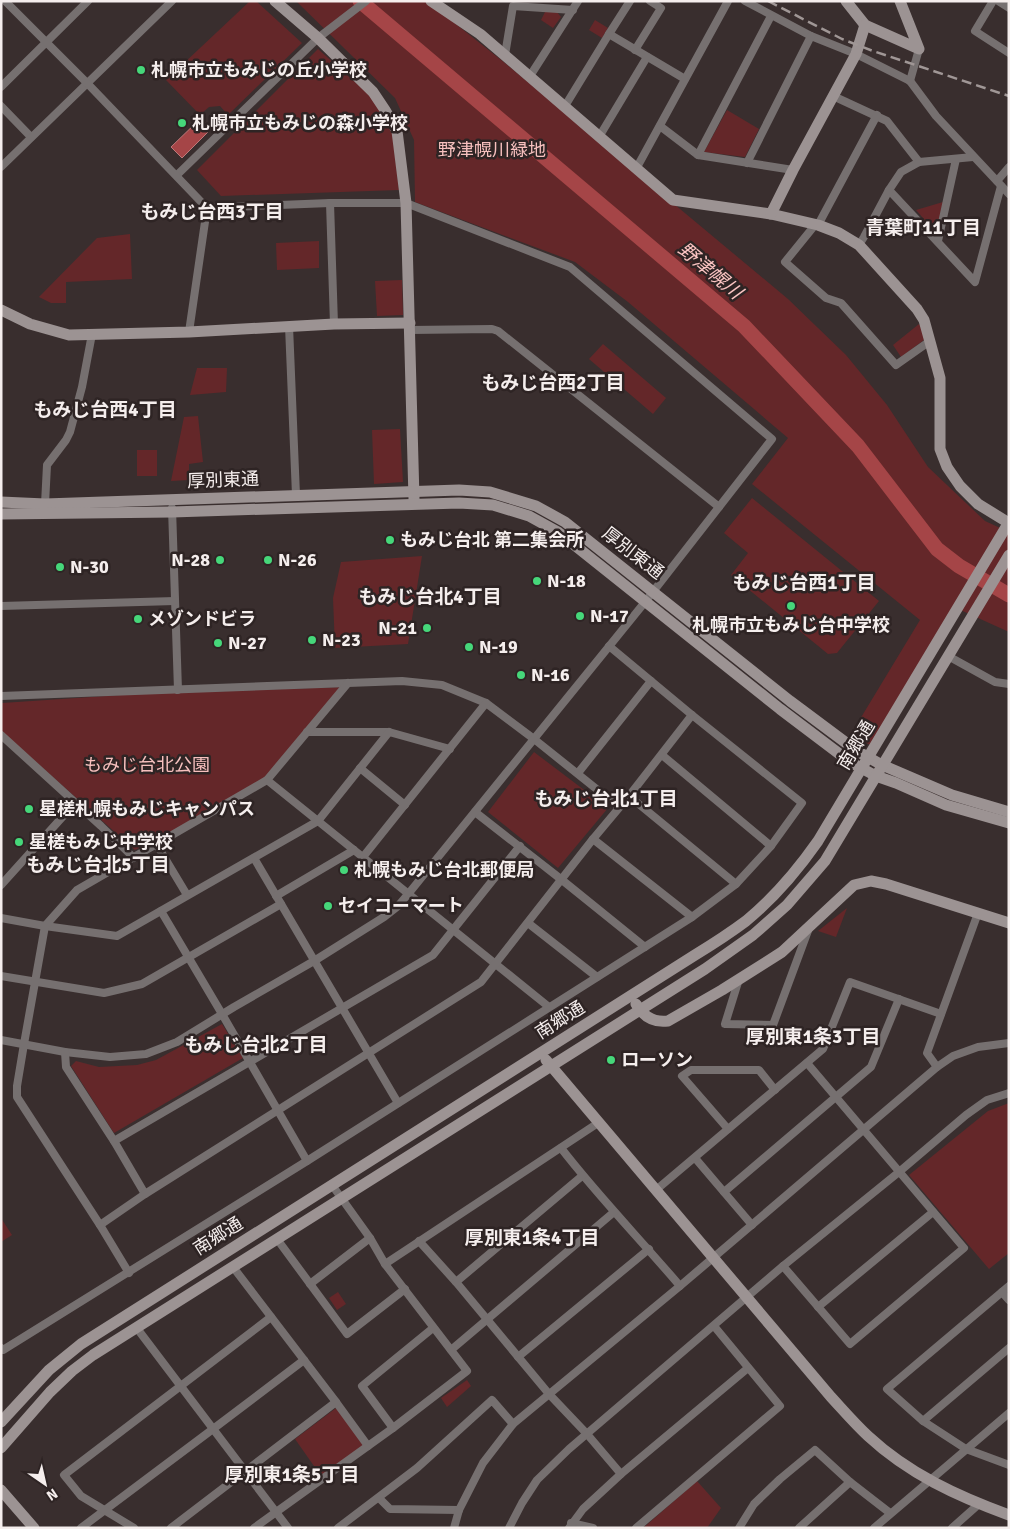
<svg xmlns="http://www.w3.org/2000/svg" width="1010" height="1529" font-family="Signika,'Noto Sans JP',sans-serif">
<style>
.green{fill:#642729}
.water{fill:#a54547;stroke:#bd7879}
.lines{fill:none;stroke-linecap:round;stroke-linejoin:round}
.river{stroke:#a54547;stroke-width:15}
.street{stroke:#767070;stroke-width:8}
.secondary{stroke:#9c9393;stroke-width:11}
.rail{stroke:#a09796;stroke-width:2.5;stroke-dasharray:10 5;stroke-linecap:butt}
.poi-dot{fill:#46d77a;stroke:#2e2424;stroke-width:2}
.labels{text-anchor:middle;dominant-baseline:central;stroke-width:5;stroke-linejoin:round;paint-order:stroke}
.poi-label{font-size:18px;font-weight:bold;fill:#f5eeed;stroke:#2e2424;text-anchor:start}
.park-label{font-size:18px;fill:#f7c0be;stroke:#2e2424}
.street-label{font-size:18px;fill:#f5eeed;stroke:#2e2424}
.neighbourhood-label{font-size:19px;font-weight:bold;fill:#f5eeed;stroke:#2e2424}
.water-label{font-size:19px;font-style:italic;fill:#fbc4c2;stroke:#2e2424}
</style>
<rect width="100%" height="100%" fill="#392e2e"/>
<g class="green">
<path d="M250,1h6l46,42 -74,72 -8,-9 -11,1 -9,8 -34,-35z"/>
<path d="M296,1h128l28,20 53,42 283,236 58,56 41,50 41,62 57,54 24,11v100l-53,-24 -86,137 -19,-11 69,-114 -168,-136 36,-46 -160,-136 -53,-40 -160,-60 -1,-62 -19,-42z"/>
<path d="M545,12h12l4,5 -8,11 -12,-8z"/>
<path d="M595,20l13,8 -6,10 -13,-8z"/>
<path d="M318,49l52,46 22,36 7,59 -178,6 -24,-26z"/>
<path d="M727,110l32,19 -14,28 -41,-5z"/>
<path d="M943,202l-7,31 -20,-23z"/>
<path d="M130,234l2,45 -66,3v21h-15l-12,-6 58,-59z"/>
<path d="M319,241v27l-42,2 -1,-27z"/>
<path d="M402,280l1,35 -26,1 -2,-35z"/>
<path d="M919,324l4,7 1,9 -23,17 -8,-12z"/>
<path d="M603,344l63,54 -13,16 -64,-55z"/>
<path d="M197,368h30l-1,24 -36,3z"/>
<path d="M198,416l5,46 -14,2v16l-18,1 13,-64z"/>
<path d="M400,429l3,53 -29,2 -2,-54z"/>
<rect x="137" y="450" width="20" height="26"/>
<path d="M752,498l127,103 -42,52 -9,1 -97,-79 17,-22 -24,-20z"/>
<path d="M422,556l-14,88 -73,4 -2,-50 8,-36z"/>
<path d="M344,687l-78,91 -79,47 -52,25 -134,-119v-27l1,-1 134,-9z"/>
<path d="M534,752l74,56 -50,60 -70,-56z"/>
<path d="M847,908l-11,29 -18,-6z"/>
<path d="M222,1024l21,34 -129,75 -43,-67 5,-5 23,6 38,-2 19,-5z"/>
<path d="M1009,1103v150l-20,16 -80,-94 79,-64z"/>
<path d="M1,1218l11,17 -11,7z"/>
<path d="M338,1292l8,12 -9,6 -8,-12z"/>
<path d="M467,1380l4,6 -24,21 -6,-9z"/>
<path d="M336,1408l28,37 -43,31 -26,-37z"/>
<path d="M697,1481l24,27 -14,20h-64z"/>
</g>
<path class="water" d="M201,118l10,11 -29,29 -11,-11z"/>
<g class="lines">
<path class="river" d="M360,1l384,325 114,120 79,103 22,17 50,29"/>
<g class="street">
<path d="M745,1l66,35 45,18 54,27 26,35 73,78"/>
<path d="M993,1l-18,30 34,22"/>
<path d="M998,1l11,7"/>
<path d="M609,34l21,-33"/>
<path d="M635,50l26,-42 -11,-7"/>
<path d="M505,55l8,-49 60,4"/>
<path d="M530,76l48,-75"/>
<path d="M910,81l9,-32"/>
<path d="M1,87l87,-86"/>
<path d="M833,96l54,25 32,41"/>
<path d="M1,106l30,31"/>
<path d="M565,106l44,-72 76,45"/>
<path d="M660,126l38,29 95,15"/>
<path d="M599,137l48,-80"/>
<path d="M698,155l73,-139"/>
<path d="M747,163l64,-127"/>
<path d="M1,167l171,-166"/>
<path d="M636,169l92,-168"/>
<path d="M177,175l141,-137 48,-37"/>
<path d="M997,181l12,-14"/>
<path d="M889,190l86,92 26,-96"/>
<path d="M330,203l4,121"/>
<path d="M815,225l-30,37 41,36 15,5 55,62 34,-24"/>
<path d="M818,225l59,-110"/>
<path d="M938,241l18,-82"/>
<path d="M859,245l5,-8 25,-47 12,-18 18,-10 54,-5"/>
<path d="M289,326l7,169"/>
<path d="M410,330l82,-1 6,2 221,176"/>
<path d="M189,332l18,-124"/>
<path d="M45,504l2,-39 19,-25 4,-8 12,-45 10,-53"/>
<path d="M172,508l6,182"/>
<path d="M1,606l174,-5"/>
<path d="M948,656l47,26 14,2"/>
<path d="M1,696l401,-15 40,4 44,18 48,36 85,68"/>
<path d="M307,732h82l61,17"/>
<path d="M1,735l100,91 33,32"/>
<path d="M662,755l109,91"/>
<path d="M360,768l45,37"/>
<path d="M578,773l73,-92"/>
<path d="M267,780l282,227"/>
<path d="M629,796l107,88"/>
<path d="M475,812l87,68 83,67"/>
<path d="M593,839l99,78"/>
<path d="M157,845l30,50"/>
<path d="M363,857l123,-154"/>
<path d="M254,858l144,245"/>
<path d="M1,885l74,-82"/>
<path d="M276,896l78,-46"/>
<path d="M161,911l61,103 85,147"/>
<path d="M1,918l44,8 72,10 201,-115 71,-89"/>
<path d="M528,923l69,54"/>
<path d="M1,976l103,17 38,-9 139,-80"/>
<path d="M739,979l-14,45 48,1 36,-97"/>
<path d="M1,1040l64,12 45,5 36,-3 31,-12 57,-35 80,-46 70,-44 14,-11 11,-13 236,-291 127,-163 -202,-172 -164,-64h-76l-123,5 -120,-125 -82,-82"/>
<path d="M65,1052l1,15 48,74 31,53"/>
<path d="M937,1067l-10,-14 51,-140"/>
<path d="M728,1129l-46,-53 9,-6h68l16,20"/>
<path d="M114,1141l319,-186 87,-109"/>
<path d="M561,1148c37,48 80,92 119,138"/>
<path d="M695,1158l57,67"/>
<path d="M656,1190l167,-141 27,-67 91,32"/>
<path d="M724,1192l147,-125 28,-68"/>
<path d="M100,1225l45,-31 336,-212 112,-143 36,-43 63,-81"/>
<path d="M277,1239l70,95 58,-45"/>
<path d="M419,1241l37,41 93,112 38,40 34,40"/>
<path d="M385,1264l213,-141"/>
<path d="M783,1266l67,78 114,-96 -157,-185"/>
<path d="M233,1267l103,135 32,44"/>
<path d="M129,1273l-29,-48 -83,-128v-11l7,-42 21,-118 32,-36 190,-110 81,-97"/>
<path d="M456,1282l126,-106"/>
<path d="M310,1284l60,-46"/>
<path d="M1009,1286l-122,103 36,32 43,28 43,16"/>
<path d="M1002,1292l7,8"/>
<path d="M818,1307l115,-95"/>
<path d="M136,1327l152,201"/>
<path d="M1,1348l2,2 304,-189 385,-244 44,-33 35,-38 31,-43 -110,-88 -83,-69"/>
<path d="M451,1350l163,-138"/>
<path d="M518,1357l131,-108"/>
<path d="M923,1421l86,-73"/>
<path d="M393,1428l-31,-42 71,-58"/>
<path d="M379,1498l11,11 69,1"/>
<path d="M571,1523l22,5"/>
<path d="M81,1528l132,-99 91,-69"/>
<path d="M134,1528l-53,-32 -17,-21 207,-158"/>
<path d="M171,1528l165,-126"/>
<path d="M254,1528l139,-100 74,-57 -82,-107 -15,-26 -38,-53"/>
<path d="M338,1528l79,-60 75,-68 21,24"/>
<path d="M454,1528l5,-18 24,-47 30,-39 167,-138 257,-219 16,-11 25,-9 31,-4"/>
<path d="M509,1528l13,-25 15,-23 32,-31 214,-183 116,-94 67,-57 21,-15 22,-7"/>
<path d="M569,1528l14,-19 38,-35 127,-106"/>
<path d="M636,1528l144,-122 -66,-80"/>
<path d="M739,1528l15,-24 26,-25 35,-29 35,32 40,31"/>
<path d="M799,1528l51,-46"/>
<path d="M874,1528l135,-115"/>
<path d="M952,1528l27,-24"/>
</g>
<g class="secondary">
<path d="M275,1l43,37 55,54 12,18 12,21 9,72 8,296"/>
<path d="M431,1l49,33 193,166 98,14 47,11 21,8 20,12 58,64 7,11 16,58v71l7,18 13,19 18,18 31,19"/>
<path d="M846,1l19,24 54,24 -19,-48"/>
<path d="M771,214l22,-44 63,-116 9,-29"/>
<path d="M1,310l29,14 39,11 120,-3 145,-8 76,-1"/>
<path d="M1,502l44,2 414,-14 31,2 46,14 29,16 225,179 67,50 25,14 70,30 57,17"/>
<path d="M1,514l171,-2 287,-9 34,2 36,11 29,16 222,177 70,53 26,14 20,7 50,22 63,18"/>
<path d="M636,1004c7,12 17,19 32,17l54,-31 60,-38 72,-67 17,-4 15,3 123,39"/>
<path d="M546,1060l285,337c12,13 24,27 37,39 41,38 89,60 141,79"/>
<path d="M1,1422l48,-52 32,-26 614,-389c18,-11 35,-22 51,-34 28,-23 51,-50 72,-80l191,-319"/>
<path d="M1,1448l49,-56 22,-21 21,-16 612,-386 48,-34 34,-30 38,-44 184,-306"/>
<path d="M1,1490l33,38"/>
</g>
<path class="rail" d="M768,1l74,38 31,12 136,45"/>
</g>
<g class="poi-dot">
<circle cx="141" cy="70" r="5"/>
<circle cx="182" cy="123" r="5"/>
<circle cx="390" cy="540" r="5"/>
<circle cx="220" cy="560" r="5"/>
<circle cx="268" cy="560" r="5"/>
<circle cx="60" cy="567" r="5"/>
<circle cx="537" cy="581" r="5"/>
<circle cx="791" cy="606" r="5"/>
<circle cx="580" cy="616" r="5"/>
<circle cx="138" cy="619" r="5"/>
<circle cx="427" cy="628" r="5"/>
<circle cx="312" cy="640" r="5"/>
<circle cx="218" cy="643" r="5"/>
<circle cx="469" cy="647" r="5"/>
<circle cx="521" cy="675" r="5"/>
<circle cx="29" cy="809" r="5"/>
<circle cx="19" cy="842" r="5"/>
<circle cx="344" cy="870" r="5"/>
<circle cx="328" cy="906" r="5"/>
<circle cx="611" cy="1060" r="5"/>
</g>
<g class="labels">
<g class="poi-label">
<text x="151" y="70">札幌市立もみじの丘小学校</text>
<text x="192" y="123">札幌市立もみじの森小学校</text>
<text x="400" y="540">もみじ台北 第二集会所</text>
<text x="210" y="560" text-anchor="end">N-28</text>
<text x="278" y="560">N-26</text>
<text x="70" y="567">N-30</text>
<text x="547" y="581">N-18</text>
<text x="590" y="616">N-17</text>
<text x="148" y="619">メゾンドビラ</text>
<text x="791" y="625" text-anchor="middle">札幌市立もみじ台中学校</text>
<text x="417" y="628" text-anchor="end">N-21</text>
<text x="322" y="640">N-23</text>
<text x="228" y="643">N-27</text>
<text x="479" y="647">N-19</text>
<text x="531" y="675">N-16</text>
<text x="39" y="809">星槎札幌もみじキャンパス</text>
<text x="29" y="842">星槎もみじ中学校</text>
<text x="354" y="870">札幌もみじ台北郵便局</text>
<text x="338" y="906">セイコーマート</text>
<text x="621" y="1060">ローソン</text>
</g>
<g class="park-label">
<text x="492" y="150">野津幌川緑地</text>
<text x="147" y="765">もみじ台北公園</text>
</g>
<g class="street-label">
<text transform="translate(223 480) rotate(-2)">厚別東通</text>
<text transform="translate(633 553) rotate(38)">厚別東通</text>
<text transform="translate(856 745) rotate(-59)">南郷通</text>
<text transform="translate(560 1020) rotate(-32)">南郷通</text>
<text transform="translate(218 1236) rotate(-32)">南郷通</text>
</g>
<g class="neighbourhood-label">
<text x="212" y="212">もみじ台西3丁目</text>
<text x="923" y="228">青葉町11丁目</text>
<text x="553" y="383">もみじ台西2丁目</text>
<text x="105" y="410">もみじ台西4丁目</text>
<text x="804" y="583">もみじ台西1丁目</text>
<text x="430" y="597">もみじ台北4丁目</text>
<text x="606" y="799">もみじ台北1丁目</text>
<text x="98" y="865">もみじ台北5丁目</text>
<text x="813" y="1037">厚別東1条3丁目</text>
<text x="256" y="1045">もみじ台北2丁目</text>
<text x="532" y="1238">厚別東1条4丁目</text>
<text x="292" y="1475">厚別東1条5丁目</text>
</g>
<g class="water-label">
<text transform="translate(710 271) rotate(40)">野津幌川</text>
</g>
</g>
<rect width="1010" height="1529" fill="none" stroke="#f5eeed" stroke-width="5"/>
<g transform="translate(45 1484) rotate(146)" stroke="#2e2424" stroke-width="4" paint-order="stroke">
<path d="M0-4L9 19L0 12L-9 19Z" fill="#f5eeed"/>
<text y="-8" font-size="14" font-weight="bold" text-anchor="middle" fill="#f5eeed">N</text>
</g>
</svg>
